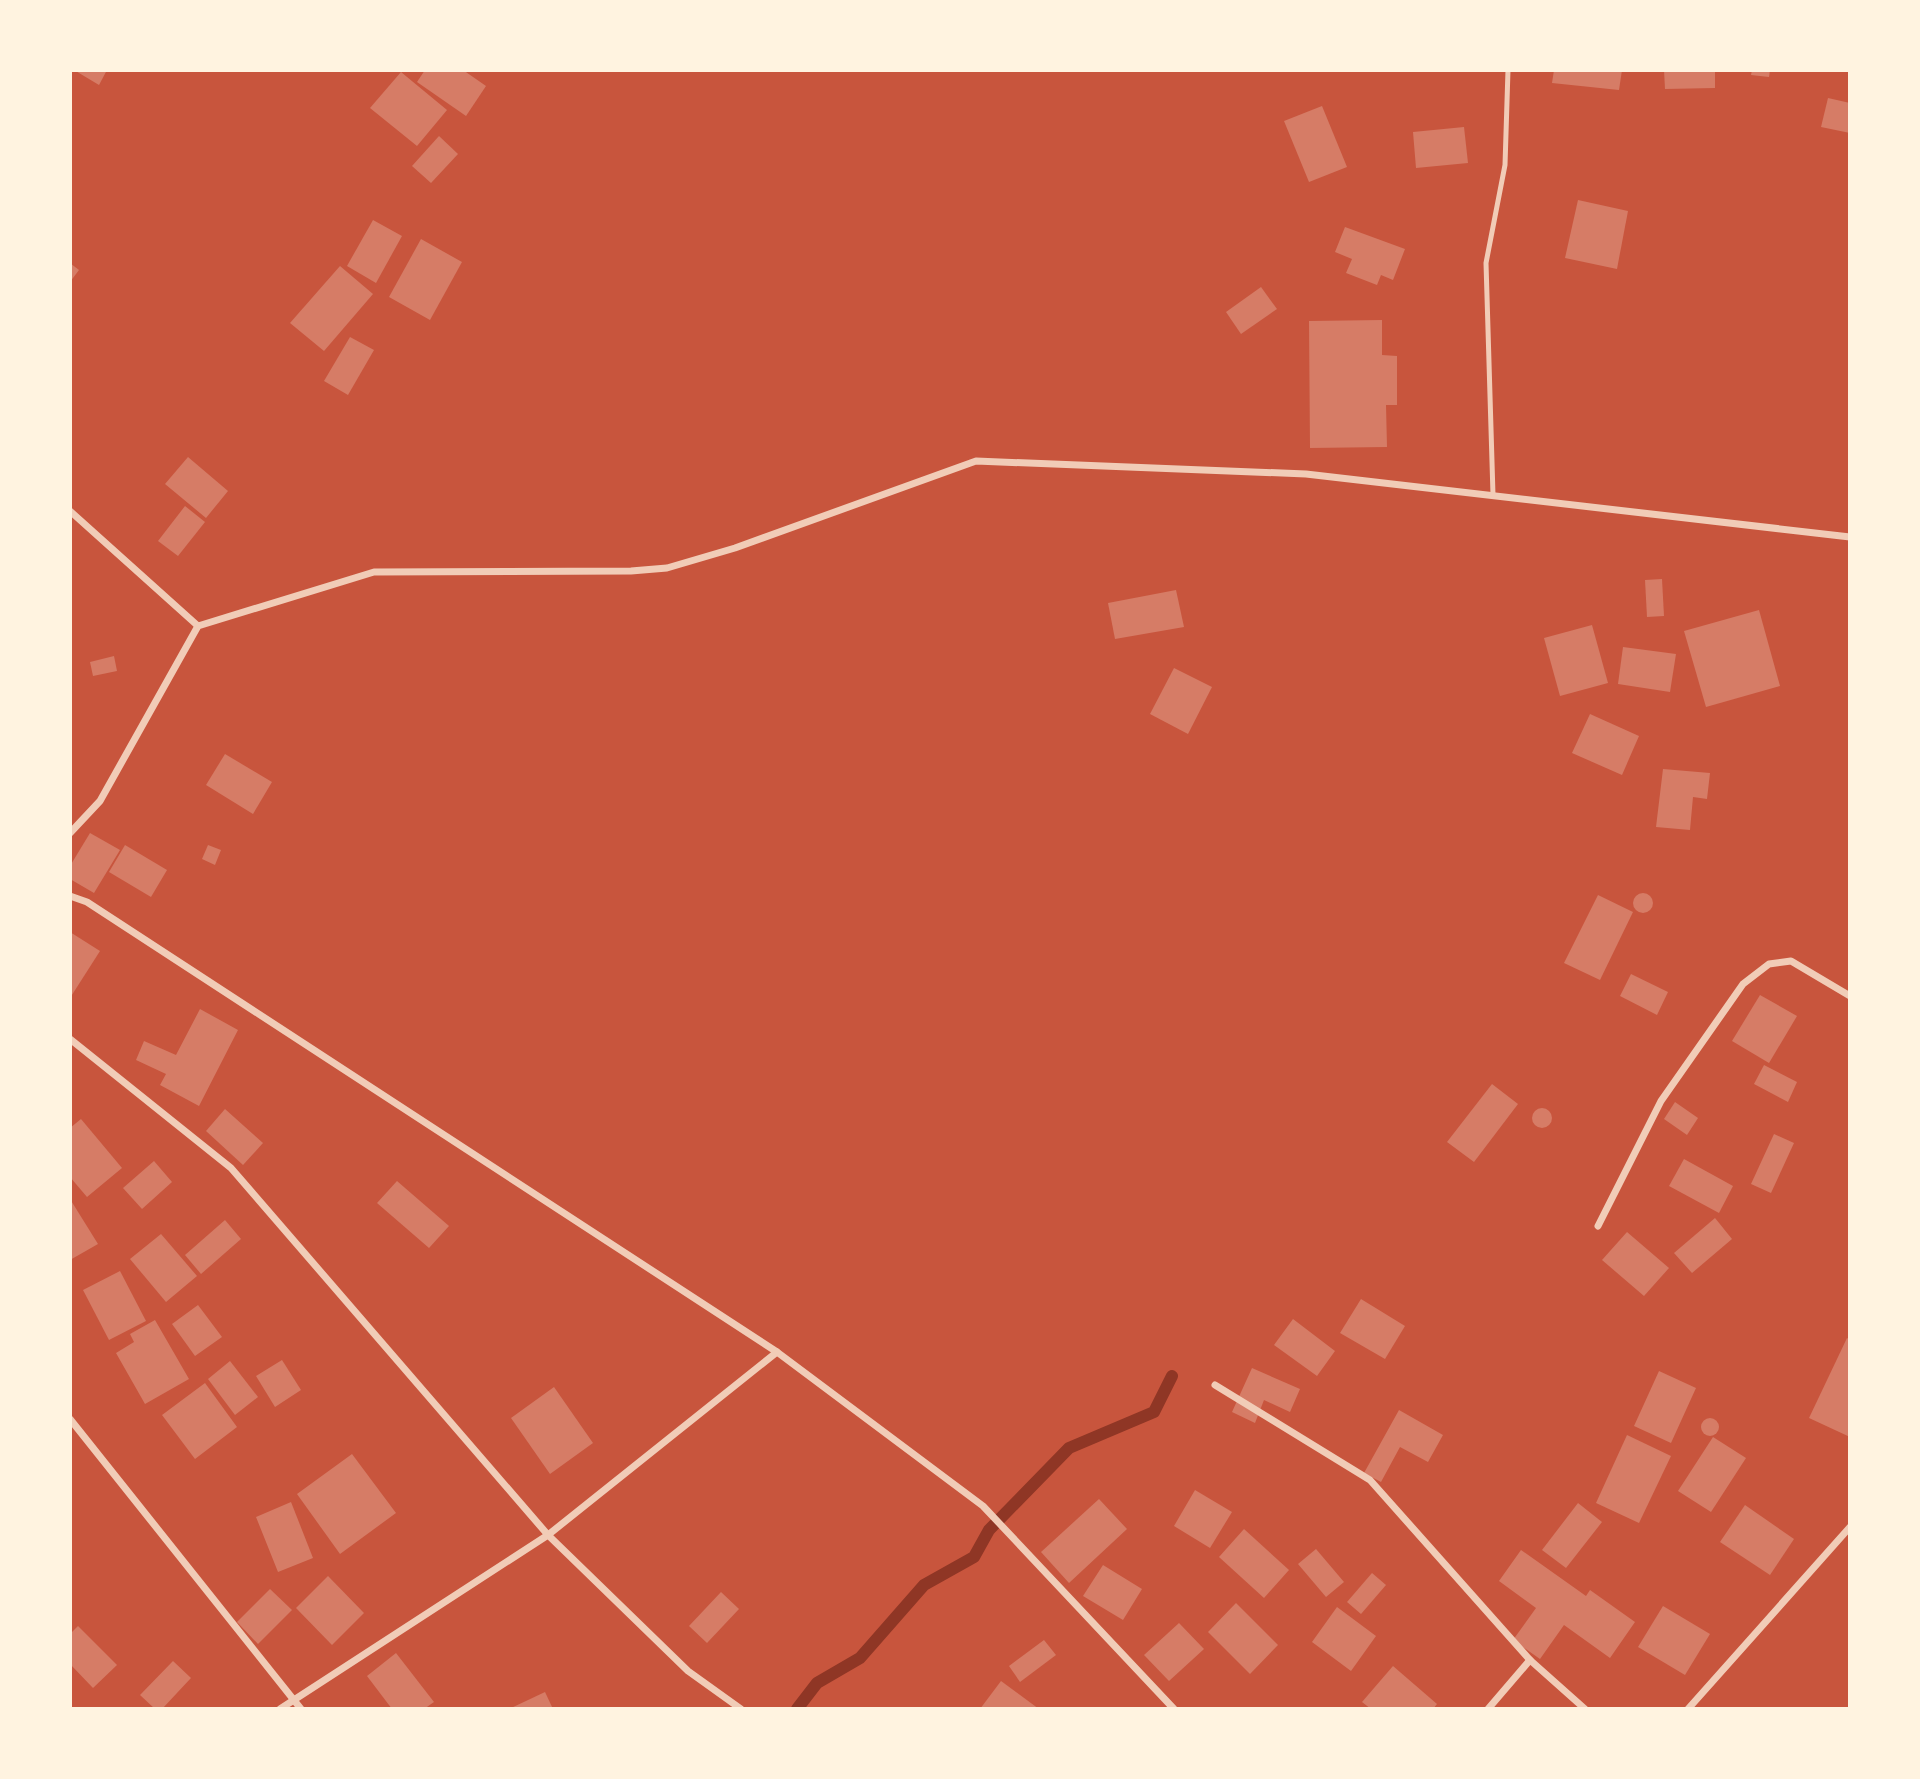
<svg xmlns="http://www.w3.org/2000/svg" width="1920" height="1779" font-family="'Source Sans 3',sans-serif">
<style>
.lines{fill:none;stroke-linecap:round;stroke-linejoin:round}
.stream{stroke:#8f3625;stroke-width:12}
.building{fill:#d67c66}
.service{stroke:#f1ccb7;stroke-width:5}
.minor{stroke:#f1ccb7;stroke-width:7}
</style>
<rect width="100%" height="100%" fill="#c8553d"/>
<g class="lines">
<path class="stream" d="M797,1709l20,-26 43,-25 64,-73 50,-28 15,-27 80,-82 85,-36 18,-36"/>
</g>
<g class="building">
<path d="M74,70h33l-8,15z"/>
<path d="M425,70h38l23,16 -20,30 -49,-34z"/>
<path d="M1554,70h68l-3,20 -67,-7z"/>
<path d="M1664,70h51v18l-50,1z"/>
<path d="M1752,70h18l-1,7 -18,-2z"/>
<path d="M401,72l46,38 -30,36 -47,-38z"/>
<path d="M1828,98l22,5v30l-29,-6z"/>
<path d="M1322,106l25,61 -38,15 -25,-61z"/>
<path d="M1464,127l4,36 -52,5 -3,-36z"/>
<path d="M439,136l19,18 -27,29 -19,-17z"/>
<path d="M1578,200l50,11 -11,58 -52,-11z"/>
<path d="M373,220l29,16 -26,47 -29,-17z"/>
<path d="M1345,227l60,22 -12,31 -12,-5 -4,10 -31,-12 6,-14 -17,-7z"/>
<path d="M421,239l41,23 -32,58 -41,-23z"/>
<path d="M70,263l9,7 -9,12z"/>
<path d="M340,266l33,28 -49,57 -34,-28z"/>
<path d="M1261,287l16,22 -36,25 -15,-22z"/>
<path d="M1382,320v35l15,1v49h-11l1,42 -77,1 -1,-127z"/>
<path d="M350,337l24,13 -26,45 -24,-14z"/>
<path d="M188,457l40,34 -22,27 -41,-34z"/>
<path d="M185,506l20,16 -27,34 -20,-15z"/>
<path d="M1662,579l2,37 -17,1 -2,-37z"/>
<path d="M1176,590l8,37 -69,12 -7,-36z"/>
<path d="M1759,610l21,76 -74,21 -22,-76z"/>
<path d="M1592,625l16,58 -48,13 -16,-58z"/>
<path d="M1623,647l53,7 -6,38 -52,-8z"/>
<path d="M114,656l3,15 -24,5 -3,-14z"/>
<path d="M1174,668l38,19 -24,47 -38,-20z"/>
<path d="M1590,714l49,22 -17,39 -50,-22z"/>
<path d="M225,754l47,28 -19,32 -47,-29z"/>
<path d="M1663,769l47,4 -3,26 -14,-2 -3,33 -34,-3z"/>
<path d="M90,833l30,17 -26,43 -24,-14v-13z"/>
<path d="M125,845l42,25 -16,27 -42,-25z"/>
<path d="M208,845l13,5 -6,15 -13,-6z"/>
<circle cx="1643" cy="903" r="10"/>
<path d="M1598,895l35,17 -33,68 -36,-17z"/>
<path d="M70,932l30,19 -30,47z"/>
<path d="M1631,974l37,18 -11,23 -37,-19z"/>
<path d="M1760,995l37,21 -28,47 -37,-22z"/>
<path d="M200,1009l38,21 -39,76 -39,-21 6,-11 -30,-14 8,-19 32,14z"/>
<path d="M1764,1065l33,17 -9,20 -34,-18z"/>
<path d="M1492,1084l26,20 -44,58 -27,-20z"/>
<path d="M1675,1102l23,16 -11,17 -23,-16z"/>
<circle cx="1542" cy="1118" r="10"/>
<path d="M225,1109l38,34 -20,22 -37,-34z"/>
<path d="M81,1119l41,49 -35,29 -17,-20v-49z"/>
<path d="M1774,1134l20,9 -23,50 -20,-9z"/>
<path d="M1684,1159l49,27 -14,27 -50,-27z"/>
<path d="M154,1161l18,21 -30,27 -19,-21z"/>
<path d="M397,1181l52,45 -20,22 -52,-45z"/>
<path d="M70,1199l28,45 -28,16z"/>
<path d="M1715,1218l17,21 -40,34 -18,-20z"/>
<path d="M225,1220l16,19 -40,35 -16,-19z"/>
<path d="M1627,1232l42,36 -25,28 -42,-36z"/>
<path d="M161,1234l36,42 -31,26 -36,-43z"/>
<path d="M120,1271l26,50 -37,19 -26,-50z"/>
<path d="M1361,1299l44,27 -20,33 -45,-26z"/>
<path d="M198,1305l24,32 -27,19 -23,-32z"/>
<path d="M1293,1319l42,32 -18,25 -43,-31z"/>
<path d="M155,1320l34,59 -44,25 -29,-51 18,-11 -4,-8z"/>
<path d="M1847,1338l3,2v97l-41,-19z"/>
<path d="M282,1360l19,30 -26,17 -19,-31z"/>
<path d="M230,1361l28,36 -23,18 -27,-36z"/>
<path d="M1252,1368l48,21 -10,23 -26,-12 -9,23 -23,-11z"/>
<path d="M1659,1371l37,17 -25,55 -37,-17z"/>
<path d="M205,1383l32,44 -42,32 -33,-44z"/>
<path d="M554,1387l39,56 -43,31 -39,-56z"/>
<path d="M1399,1410l44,25 -15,27 -28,-15 -19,35 -17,-9z"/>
<circle cx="1710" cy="1427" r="9"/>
<path d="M1627,1435l44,21 -32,67 -43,-20z"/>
<path d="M1713,1437l33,21 -35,54 -33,-21z"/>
<path d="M352,1454l44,59 -56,41 -43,-60z"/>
<path d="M1195,1490l37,22 -22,36 -36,-22z"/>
<path d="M1099,1499l28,30 -58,54 -28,-31z"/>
<path d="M291,1502l22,56 -35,14 -22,-55z"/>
<path d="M1578,1503l24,19 -36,46 -24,-18z"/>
<path d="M1745,1505l49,34 -24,36 -50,-33z"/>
<path d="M1244,1529l45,41 -25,28 -45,-41z"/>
<path d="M1316,1549l28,33 -18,15 -28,-33z"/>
<path d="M1521,1550l65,46 4,-6 45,32 -25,36 -46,-33 -24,34 -27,-19 23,-32 -37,-27z"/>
<path d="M1103,1565l39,24 -19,31 -40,-24z"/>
<path d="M1372,1573l14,12 -25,29 -14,-12z"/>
<path d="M328,1576l36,37 -32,32 -36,-37z"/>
<path d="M270,1589l22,21 -34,34 -21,-22z"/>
<path d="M721,1592l18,17 -32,34 -18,-17z"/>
<path d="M1236,1603l42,42 -28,29 -42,-42z"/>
<path d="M1663,1606l47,28 -25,41 -47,-28z"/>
<path d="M1337,1607l39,29 -25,35 -39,-29z"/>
<path d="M1179,1623l25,26 -35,32 -25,-26z"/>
<path d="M78,1626l39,39 -24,23 -23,-24v-30z"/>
<path d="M1044,1640l12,15 -36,27 -11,-16z"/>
<path d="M396,1653l38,49 -10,7h-32l-25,-33z"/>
<path d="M173,1661l18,17 -29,31h-7l-15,-14z"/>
<path d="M1393,1666l44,38 -4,5h-62l-9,-7z"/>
<path d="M1001,1681l38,28h-59z"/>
<path d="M545,1692l8,17h-44z"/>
</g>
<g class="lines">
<path class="service" d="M1493,495l-7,-232 19,-98 3,-95"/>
<g class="minor">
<path d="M70,511l128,115"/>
<path d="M70,833l30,-32 98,-175 176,-54 257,-1 36,-3 68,-20 241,-87 330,13 544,63"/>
<path d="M70,896l17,6 690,450 206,154 191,203"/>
<path d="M70,1039l161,129 317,367 140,136 53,38"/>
<path d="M1598,1226l63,-125 82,-117 26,-20 22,-3 59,35"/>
<path d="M1215,1385l155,95 160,180 55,49"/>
<path d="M70,1419l231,290"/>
<path d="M280,1709l268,-174 229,-183"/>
<path d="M1488,1709l42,-49"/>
<path d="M1688,1709l162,-182"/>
</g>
</g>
<rect width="1920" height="1779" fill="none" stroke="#fff3e0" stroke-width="144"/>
</svg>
